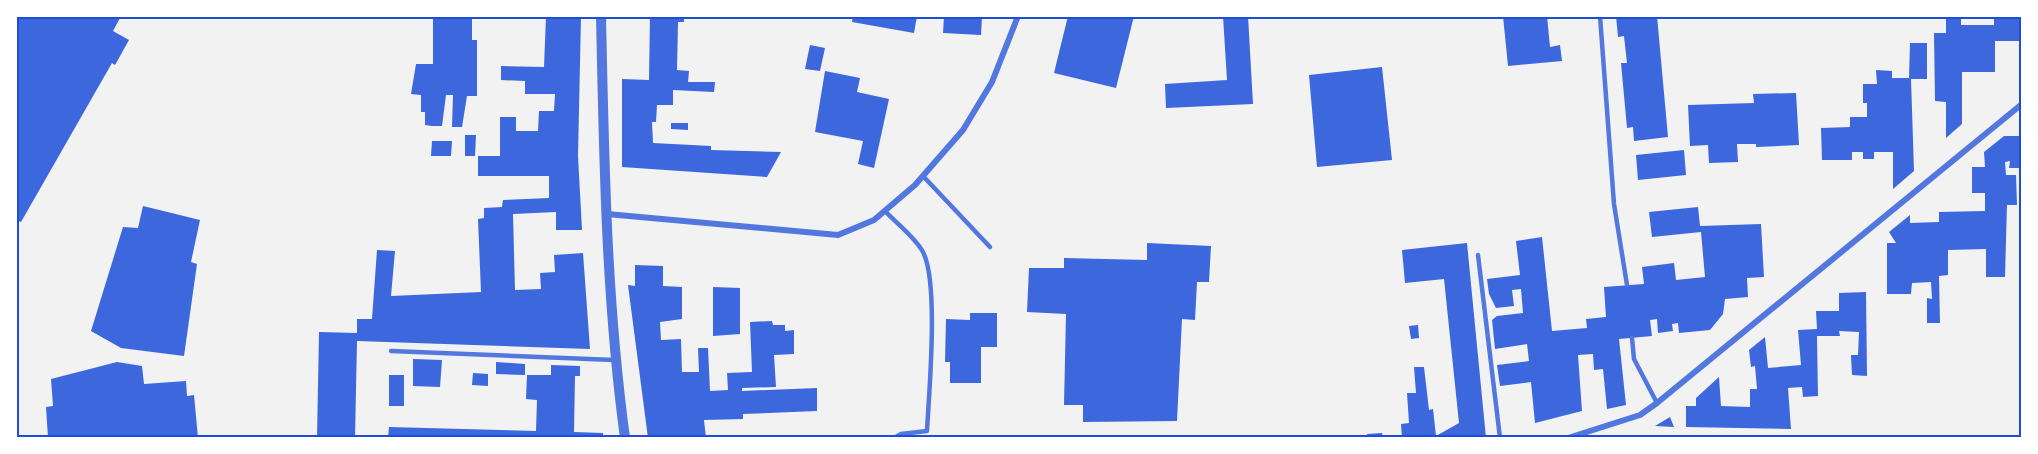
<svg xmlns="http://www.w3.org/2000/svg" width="2038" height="454" font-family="Mulish,sans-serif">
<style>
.building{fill:#3d67dc}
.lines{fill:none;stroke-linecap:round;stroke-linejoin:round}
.service{stroke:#5277de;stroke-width:4.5}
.minor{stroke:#5277de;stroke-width:6}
.tertiary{stroke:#5277de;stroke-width:10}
.neatline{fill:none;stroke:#1d4ed8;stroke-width:2}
</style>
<rect width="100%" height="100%" fill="#f2f2f2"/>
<g class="building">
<path d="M16,16h105l-8,15 16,9 -14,25 -3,-2 -91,159 -5,-2z"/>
<path d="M433,16h39v24h5v56h-10l-5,31h-10l1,-32h-7l-4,31h-10l-7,-1v-13h-4v-17l-10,-1 5,-30h17z"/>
<path d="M546,16h35l-3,140 4,74h-26v-18l-43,2 2,76 26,-1 -1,-16 15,-1 -1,-17 29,-2 7,96 -233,-8 -2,97h-38l2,-106 38,1v-14h15l5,-69 18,1 -4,45 90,-4 -3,-73 6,-1v-10l18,-1 1,-7 46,-2v-22h-71v-20h22v-39h16v14h22l1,-20h15l1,-17h-30v-13l-24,-1v-14l43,1z"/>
<path d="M650,16h34v6h-6l-1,48 12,1 -1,11h27l-1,10 -41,-2v15h-16l-1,17h-4l1,21 58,3v4l70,2 -14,25 -145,-10v-88l27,1z"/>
<path d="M853,16h64l-3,17 -62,-11z"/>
<path d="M944,16h38l-1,19 -38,-2z"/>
<path d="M1068,16h66l-18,72 -62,-15z"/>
<path d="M1223,16h25l5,88 -87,4 -1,-24 62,-4z"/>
<path d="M1503,16h44l3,31 10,-2 2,16 -54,5z"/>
<path d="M1616,16h41l11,121 -34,4 -1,-14 -6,1 -6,-65h6l-3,-27 -6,1z"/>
<path d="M1946,16h15v9h33v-9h28v25h-27v31h-33v52l-16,14v-36l-11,-1 -1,-68h12z"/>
<path d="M1910,43h17v36h-16l3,92 -21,18v-37h-19v7h-11v-7h-11v8h-30l-1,-32 29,-1v-10h17v-14h-4v-19h14l-1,-14 16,1v7h17z"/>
<path d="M810,45l15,3 -5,23 -15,-2z"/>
<path d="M1382,67l10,93 -75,7 -8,-92z"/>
<path d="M825,71l35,7 -3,14 32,7 -15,69 -16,-4 5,-23 -48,-9z"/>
<path d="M1796,93l3,52 -43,2v-3h-19l1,18 -29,1 -1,-18 -18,1 -2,-41 66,-2 -1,-9z"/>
<path d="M671,123h17v7l-17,-1z"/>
<path d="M465,135h11l-1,21h-10z"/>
<path d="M2004,136h17l1,6v26h-13l1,-7 -5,1 1,13h10l1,30h-10l-2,72h-19v-28l-38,1v25l-9,1 1,47h-13v-25l5,1 -1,-17 -19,1 -1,11h-24v-51h9l-7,-11 21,-17v8l29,-1v-10l46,-1v-18h-13v-26h13l-1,-15z"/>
<path d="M432,141h20l-1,15h-20z"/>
<path d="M1684,150l2,25 -48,5 -2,-25z"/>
<path d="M143,206l57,14 -9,42 6,2 -13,92 -63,-8 -30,-17 32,-104 15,1z"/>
<path d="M1698,207l2,19 61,-2 3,53 -17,1 1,19 -23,2 -2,15 -13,16 -31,3 -1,-10 -6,1 1,7 -15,2 -1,-14 -7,1 2,16 -33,3 7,66 -19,4 -4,-40 -9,1 -1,-16 -15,1 4,56 -47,12 -4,-41 -31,4 -3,-21 32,-4 -2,-17 -32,5 -3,-29 5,-4 26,-3 -2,-24 -9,1 2,16 -18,2 -7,-14 -2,-15 33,-4 -4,-34 26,-4 10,94 35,-3 -1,-9 20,-2 -2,-30 40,-3 -2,-17 32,-4 2,17 29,-3 -4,-45 -49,5 -3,-25z"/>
<path d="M1147,243l64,3 -2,36h-12l-2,38 -13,-1 -5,102 -94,1v-17h-19l2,-91 -39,-2 2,-44h35v-10l83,2z"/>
<path d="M1467,243l19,195h-84l-1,-14 8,-1 -2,-30h9l-2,-26h10l5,43 4,-1 3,27 23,-13 -15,-144 -39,4 -3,-33z"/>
<path d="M635,265l28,1v20l19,1v32l-22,3 1,18 20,-1 1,33h17l-1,-24h10l2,43 18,-1 -1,-17 25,-1 -2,-50 22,-1 1,4h12v6l9,-1v24l-20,1 2,32 -34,1v3l75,-3v23l-74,3v5l-39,1 2,18h-58l-20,-153 7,1z"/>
<path d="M713,287l27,1v46l-27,2z"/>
<path d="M1866,292l1,84 -15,-1 -1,-20h7l1,-23 -20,-1 1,5h-23l1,60 -15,1 -1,-10 -14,1 3,41 -105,-2v-21h10v-8l23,-21 2,29 29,1v-18h7l-2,-23 -4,1 -2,-17 16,-13 3,31 33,-3 -3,-35 19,-1 -1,-18h23v-18z"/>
<path d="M970,313h27v34h-16v36h-31v-21h-5l1,-43 24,1z"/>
<path d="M1418,325l1,13 -8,1 -2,-13z"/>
<path d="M413,359l29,1 -2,27 -27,-1z"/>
<path d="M117,362l25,4 2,18 42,-3 1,15 7,-1 4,43h-150l-2,-31 7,-1 -2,-27z"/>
<path d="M496,362l29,2v11l-29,-1z"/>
<path d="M551,365l29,1v10h-5l-1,56 29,1v5h-215l1,-11 147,4 1,-31 -11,-1 1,-24h24z"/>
<path d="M473,373l15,1v12l-16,-1z"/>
<rect x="389" y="375" width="15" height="31"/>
<path d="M1670,417l4,10 -19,-1z"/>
<path d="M1382,433l1,5h-16v-4z"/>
</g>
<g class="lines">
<g class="service">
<path d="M1600,16l14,188 13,81"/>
<path d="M923,176l67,71"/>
<path d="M885,211c11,12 30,26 38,41 16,31 6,140 4,179l-26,3 -7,4"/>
<path d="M1478,255l22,183"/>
<path d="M1632,338l2,21 23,44"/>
<path d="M391,351l223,9"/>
</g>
<g class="minor">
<path d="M607,214l231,21 36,-15 41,-35 48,-55 29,-48 26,-66"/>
<path d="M1568,438l72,-23 17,-12 365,-299"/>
</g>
<path class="tertiary" d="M601,16c3,141 5,282 24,422"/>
</g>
<rect width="2038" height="454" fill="none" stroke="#ffffff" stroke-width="36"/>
<rect x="18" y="18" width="2002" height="418" class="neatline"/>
</svg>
